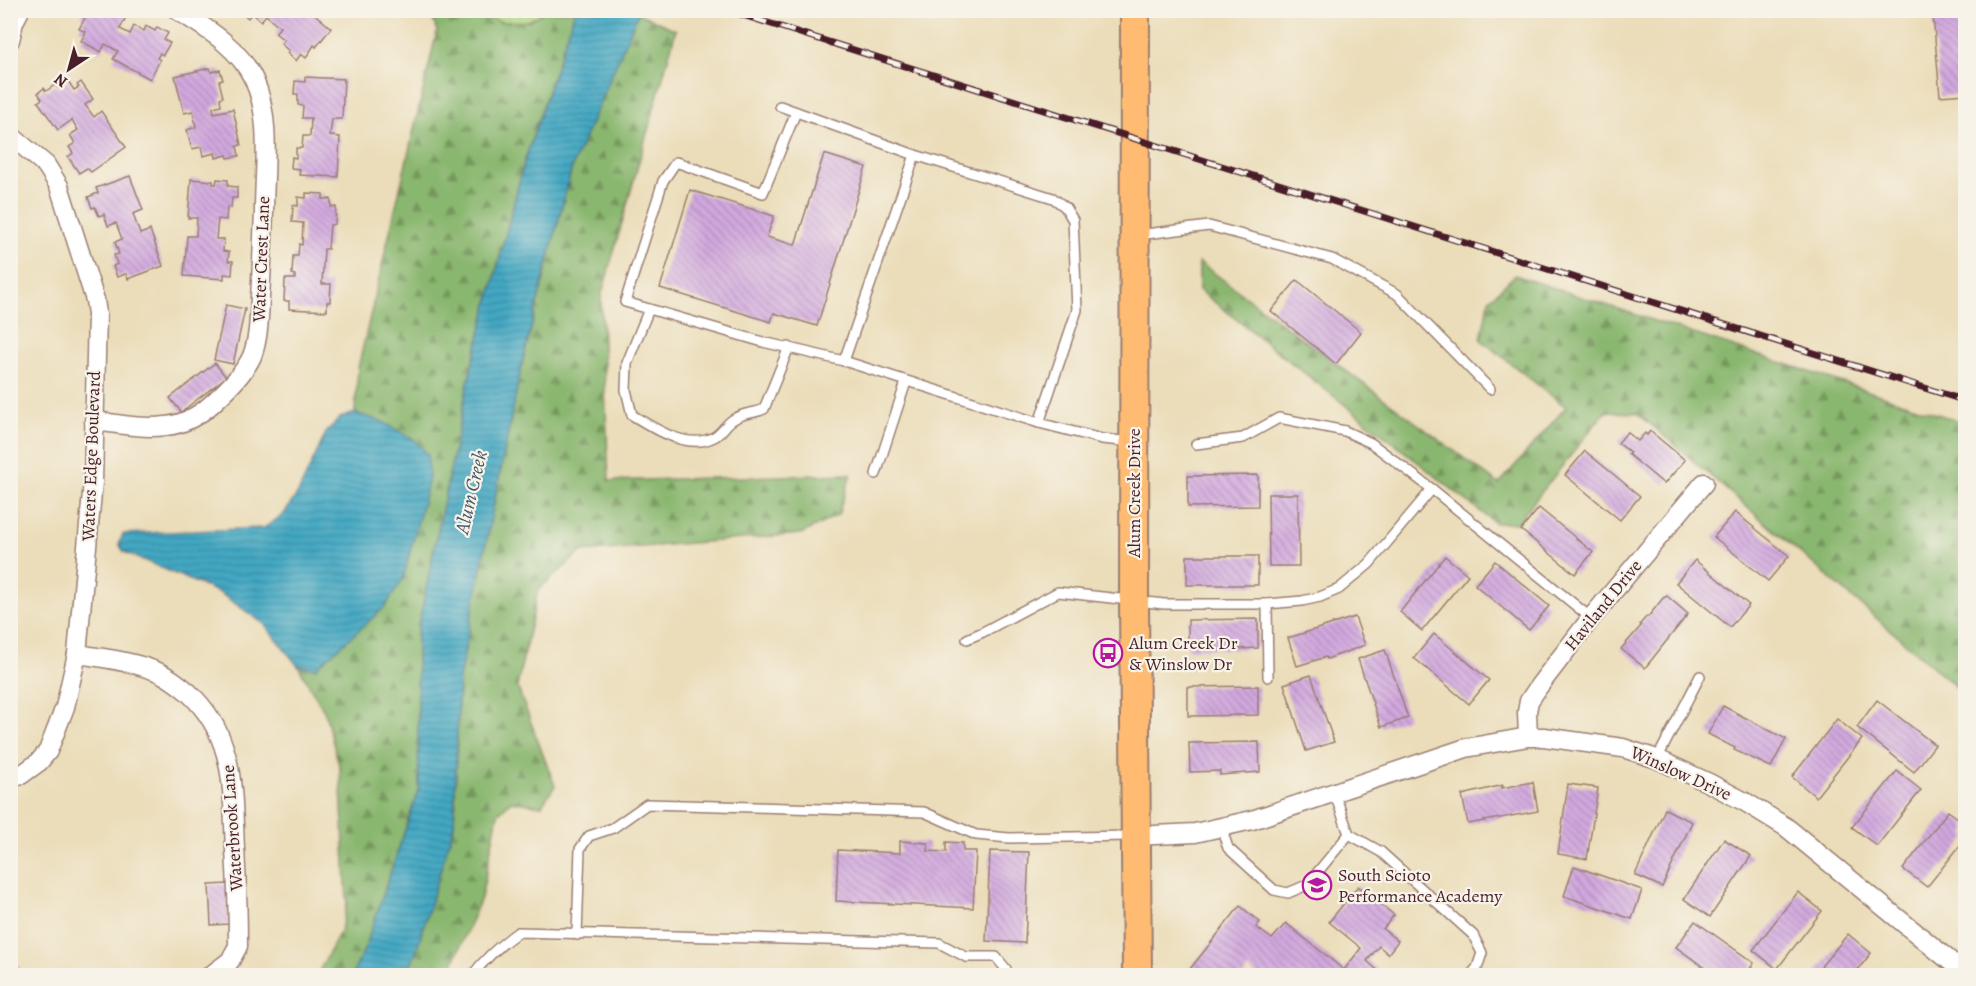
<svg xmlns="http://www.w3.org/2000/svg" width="1976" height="986" font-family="Alegreya,serif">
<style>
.grass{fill:url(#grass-dots);stroke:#7c7a56;stroke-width:1.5}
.forest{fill:url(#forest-firs);stroke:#6a6b4d;stroke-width:1.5}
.water{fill:url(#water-rules);stroke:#466477;stroke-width:1.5}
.building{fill:url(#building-back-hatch)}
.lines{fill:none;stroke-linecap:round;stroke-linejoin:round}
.service-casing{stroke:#9a7e72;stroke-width:12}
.minor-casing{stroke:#9a7e72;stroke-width:21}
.primary-casing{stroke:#9a7e72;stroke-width:32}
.service{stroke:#fff;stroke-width:9}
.minor{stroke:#fff;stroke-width:18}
.primary{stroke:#ffbb71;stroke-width:28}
.rail-casing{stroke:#4a1f2b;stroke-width:7}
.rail{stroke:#f7f3e8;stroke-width:4.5;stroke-dasharray:14;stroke-linecap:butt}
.labels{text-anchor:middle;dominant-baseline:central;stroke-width:4.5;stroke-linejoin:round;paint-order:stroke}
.street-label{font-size:18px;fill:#4a1f2b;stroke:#f7f3e8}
.poi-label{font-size:18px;fill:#4a1f2b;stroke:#f7f3e8;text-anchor:start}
.water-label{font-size:20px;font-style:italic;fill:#475668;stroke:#f7f3e8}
</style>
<defs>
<pattern id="grass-dots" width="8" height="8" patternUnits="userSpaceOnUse" patternTransform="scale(1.5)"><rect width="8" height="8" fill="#add681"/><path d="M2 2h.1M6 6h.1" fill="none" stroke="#96b770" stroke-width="1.8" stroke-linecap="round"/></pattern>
<pattern id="forest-firs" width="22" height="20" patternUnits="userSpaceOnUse" patternTransform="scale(1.5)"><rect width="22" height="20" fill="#8ab76f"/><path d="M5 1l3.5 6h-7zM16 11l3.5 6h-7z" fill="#73945b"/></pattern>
<pattern id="water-rules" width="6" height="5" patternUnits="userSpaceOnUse" patternTransform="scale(1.5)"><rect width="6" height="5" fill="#43a8c3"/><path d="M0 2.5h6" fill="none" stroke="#3a889f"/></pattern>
<pattern id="building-back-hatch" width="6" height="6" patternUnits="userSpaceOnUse" patternTransform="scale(1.5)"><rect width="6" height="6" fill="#d2a9df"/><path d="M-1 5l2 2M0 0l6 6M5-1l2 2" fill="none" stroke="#ac89b5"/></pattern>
</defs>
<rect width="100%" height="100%" fill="#f7f3e8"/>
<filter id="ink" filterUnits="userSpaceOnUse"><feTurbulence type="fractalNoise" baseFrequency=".0167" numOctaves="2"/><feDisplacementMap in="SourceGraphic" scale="12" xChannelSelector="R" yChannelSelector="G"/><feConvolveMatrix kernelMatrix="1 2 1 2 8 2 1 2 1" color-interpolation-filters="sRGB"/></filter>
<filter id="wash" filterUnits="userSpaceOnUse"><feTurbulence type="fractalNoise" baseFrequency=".008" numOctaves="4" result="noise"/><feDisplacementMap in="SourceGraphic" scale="24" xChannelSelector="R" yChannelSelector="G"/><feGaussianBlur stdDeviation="1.35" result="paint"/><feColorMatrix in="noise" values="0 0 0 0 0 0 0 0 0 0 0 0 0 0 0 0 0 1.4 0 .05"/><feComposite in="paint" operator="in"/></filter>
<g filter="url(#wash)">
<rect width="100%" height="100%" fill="#ebddb9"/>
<path class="grass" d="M477,11h66c-7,11 -32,14 -44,10 -8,-2 -15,-7 -22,-10z"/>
<g class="forest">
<path d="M430,11h47l23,11 29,-1 12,-7 2,-3h32l-51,152 -55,215 -52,255 2,156 -54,159 -13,27h-35l24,-45 6,-27 -7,-134 -15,-56 -27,-47 18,2 67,-246 -28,-9 3,-45 79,-337z"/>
<path d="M638,13l38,17 -75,267 8,184 242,-7 -13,41 -37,19 -220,18 -43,38 -21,96 38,100 -14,20 -30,-5 -13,13 -17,84 -33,77 -43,1 10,-21 39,-130 5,-146 62,-311 51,-201z"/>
<path d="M1199,262l300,222 67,-77 -85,-67 8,-40 26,-25 450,148v271l-328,-281 -32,-1 -88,111h-22l-296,-233z"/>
</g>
<g class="water">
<path d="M575,11h64l-67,156 -51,201 -62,311 -5,146 -39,130 -10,20h-53l13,-27 54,-159 -2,-156 52,-255 55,-215z"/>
<path d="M355,413l28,9 32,18 13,15 1,24 -26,100 -18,28 -69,61 -18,-2 -34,-42 -44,-31 -96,-41 -5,-8 4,-10 141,-6 20,-14 14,-21 29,-62 13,-13z"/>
</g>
<g id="blocks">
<g class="building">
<path d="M84,10h40l4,3 -8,16 10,5 4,-8 10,5 2,-5 9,5 2,-4 11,6 -4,7 6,3 -7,12 -3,-2 -3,5 3,2 -10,19 -37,-20 5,-8 -13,-7 -4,8 -20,-11 5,-9 -7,-3 6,-11 -4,-2z"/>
<path d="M234,10h76l21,18 -15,19 -2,-2 -8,13 -5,-4 -5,7 -9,-8 2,-2 -8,-7 3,-4 -9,-7 5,-6 -14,-12 -5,6 -9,-8 -4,5 -7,-6 -3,2z"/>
<path d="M1966,12v82l-26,2 -7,-81z"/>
<path d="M210,68l1,4 9,-2 3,10 -4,1 4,16 -3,1 1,7 -8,2 1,6 19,-4 8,36 -4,1 2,10 -11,2 -1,-3 -11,3 -1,-5 -12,3 -2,-9 -9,2 -5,-19 9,-3 -3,-16 -9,2 -9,-37z"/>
<path d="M305,77l39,2 -2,40h-10l-2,17 10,1 -2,40 -39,-2 1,-6 -9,-1 1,-11 4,1v-10h6l1,-12h7l1,-18h-9l1,-12 -5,-1v-11h-4l1,-13 10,1z"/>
<path d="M68,81l6,9 5,-3 -2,-2 4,-3 12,17 -8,6 9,12 7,-6 25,36 -35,25 -4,-4 -8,5 -11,-16 5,-4 -4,-6 6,-4 -5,-8 8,-5 -6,-10 -14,10 -20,-28 4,-3 -4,-6 6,-5 2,3 9,-6 3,3z"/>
<path d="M824,154l42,13 -49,159 -43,-13 -3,9 -111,-34 30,-98 84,26 -7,21 28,8z"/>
<path d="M130,176l13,34 -10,4 7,20 10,-4 13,36 -35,13 -2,-5 -9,3 -4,-11 4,-2 -3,-9 5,-1 -4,-12 7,-3 -6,-16 -8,3 -4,-12 -5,2 -4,-9 -3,1 -4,-11 10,-4 -2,-5z"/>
<path d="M191,179l22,2v3h3l1,-5 11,1v6l9,1v11h-5l-1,10 -4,-1 -1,13 -8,-1 -2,20h8l-1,12 6,1 -1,9h5l-1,14 -8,-1v5l-40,-3 3,-40h9l1,-18h-9z"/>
<path d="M306,193l17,1v5h8v8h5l-1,17 -5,1 -2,24h-4l-2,35h9l-1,18h-3v9l-38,-2v-8h-5l1,-22h10v-4l-3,-1 1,-18h5l1,-12 3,1 1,-22 -11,-1 1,-17 5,1v-9l8,1z"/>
<path d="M1297,280l64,52 -25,32 -65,-53z"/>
<path d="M226,305l19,4 -12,55 -19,-4z"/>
<path d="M215,363l11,14 -45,35 -11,-14z"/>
<path d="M1650,431l35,29 -21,24 -36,-30 2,-2 -12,-9 9,-11 11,9 7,-8 2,2z"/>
<path d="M1585,451l55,45 -20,24 -55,-45z"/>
<path d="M1258,475v31l-70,1v-31z"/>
<path d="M1268,494h30l1,72h-30z"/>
<path d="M1539,508l54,44 -18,22 -54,-44z"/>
<path d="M1735,512l54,44 -21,25 -54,-44z"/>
<rect x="1187" y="556" width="71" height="29"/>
<path d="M1445,556l23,19 -46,56 -22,-19z"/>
<path d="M1695,560l54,45 -19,22 -54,-44z"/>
<path d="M1495,561l54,45 -20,24 -54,-45z"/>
<path d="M1667,596l21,18 -43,54 -24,-19 20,-23 -1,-2 7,-8 1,1 15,-19z"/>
<path d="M1355,617l10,28 -38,14 -1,-2 -29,9 -9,-28z"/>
<path d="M1258,619v29l-40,2v-2l-30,1v-29z"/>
<path d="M1434,634l55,46 -20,24 -55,-46z"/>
<path d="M1385,650l23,68 -27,9 -23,-68z"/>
<path d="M1311,675l23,67 -28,9 -22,-67z"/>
<path d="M1258,686v29l-70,1v-29z"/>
<path d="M1877,700l58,45 -21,27 -57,-45z"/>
<path d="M1723,706l63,33 -15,28 -37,-17 1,-2 -27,-14z"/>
<path d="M1837,719l25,20 -46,58 -24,-20z"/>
<path d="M1259,742l1,30 -40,3v-4l-30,1 -1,-29z"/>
<path d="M1897,771l24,19 -44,56 -25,-19z"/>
<path d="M1533,782l5,29 -70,13 -6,-29 41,-10 -1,3z"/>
<path d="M1568,784l30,4 -11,71 -29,-5z"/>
<path d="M1665,809l27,13 -30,65 -27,-12z"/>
<path d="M1948,811l18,13v14l-39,49 -24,-18z"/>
<path d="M1724,839l27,17 -41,61 -26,-18z"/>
<path d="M900,841l28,2v8l18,1v-10l17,1v8h13l-3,57 -137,-7 2,-51 62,3z"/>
<path d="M990,851l39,1 -4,91 -39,-2z"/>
<path d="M1574,866l68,24 -10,29 -68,-23z"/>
<path d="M228,884l1,40 -18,1 -2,-40z"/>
<path d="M1358,886l36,29 -11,14 15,12 -10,13 -9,-8 -12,15 17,15h-127l-8,-7 -5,7h-46l-8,-7 50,-63 20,16 -4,5 16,12 14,-16 58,47 17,-22 -32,-26z"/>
<path d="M1798,892l24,19 -45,58 -24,-19z"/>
<path d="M1695,921l59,42 -9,13h-29l-40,-29z"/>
<path d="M1848,934l23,19 -18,23h-40z"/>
<path d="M10,954l15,22h-15z"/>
</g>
</g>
</g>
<g filter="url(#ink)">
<use href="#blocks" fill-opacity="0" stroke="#9a7e72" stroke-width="1.5"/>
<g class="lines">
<g class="service-casing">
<g id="service">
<path d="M780,106l135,49 138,43 12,9 8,13 4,90 -38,113"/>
<path d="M796,112l-33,81 -87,-31 -13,19 -38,121 138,40 81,19 195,62 63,16 30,3"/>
<path d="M1138,235l71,-9 123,33 65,35 93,95"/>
<path d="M649,309l-22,54 -1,27 6,25c22,13 55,36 82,22 8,-4 12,-14 20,-18 10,-7 20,-5 30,-10l25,-62"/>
<path d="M844,361l71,-206"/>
<path d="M1196,444l47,-6 36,-20 66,13 26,12 61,46 159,129"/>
<path d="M876,474l30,-92"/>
<path d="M1267,604l1,73"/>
<path d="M967,639l16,-7 75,-40 106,12h103l35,-3 18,-4 19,-8 30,-25 63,-75"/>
<path d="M1657,759l43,-83"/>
<path d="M1334,792l15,42 32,18 92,83 9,18 -5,15 -7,8"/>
<path d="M1221,827l7,21 46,42 14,3 19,-8 42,-51"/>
<path d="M577,935l3,-86 9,-13 24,-8 34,-24 277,8 52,23 33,3 123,-2"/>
<path d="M472,976c13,-18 28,-31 46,-44l421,11 27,14h30l10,12v7"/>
</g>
</g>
<g class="minor-casing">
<g id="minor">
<path d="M10,40l4,-18 6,-12"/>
<path d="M10,135l36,30 13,21 36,114 2,14 -4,168 -16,172 -12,53 -17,44 -9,11 -18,13 -11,3"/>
<path d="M94,421c24,3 48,8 72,5 21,-2 37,-13 51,-27 13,-12 28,-27 35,-43 7,-18 7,-40 8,-59 2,-29 3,-57 4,-86 0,-42 8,-92 -10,-131 -15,-33 -48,-52 -77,-70"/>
<path d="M77,654c25,4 52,7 76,16 13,4 25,14 35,22 48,44 44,97 47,157 2,33 3,65 3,97l-8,15 -20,15"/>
<path d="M1528,737l-1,-25 2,-11 10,-15 52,-68 113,-135"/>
<path d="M1135,836l60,-3 57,-13 214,-72 62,-11h16l79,11 34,11 52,24 38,20 39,24 180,147"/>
</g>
</g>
<g class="primary-casing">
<path id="primary" d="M1135,10l-1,591 3,375"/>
</g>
<use href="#service" class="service"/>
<use href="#minor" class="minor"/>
<use href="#primary" class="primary"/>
<g class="rail-casing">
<path id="rail" d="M727,10l1239,391"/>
</g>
<use href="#rail" class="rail"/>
</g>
</g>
<defs>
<g id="bus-ring" transform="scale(1.5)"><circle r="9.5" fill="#f7f3e8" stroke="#b5179e" stroke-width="1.5"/><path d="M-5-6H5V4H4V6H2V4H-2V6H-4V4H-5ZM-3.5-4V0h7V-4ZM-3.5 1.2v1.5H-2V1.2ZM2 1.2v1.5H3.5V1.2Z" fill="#b5179e"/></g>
<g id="school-ring" transform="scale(1.5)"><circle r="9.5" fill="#f7f3e8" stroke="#b5179e" stroke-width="1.5"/><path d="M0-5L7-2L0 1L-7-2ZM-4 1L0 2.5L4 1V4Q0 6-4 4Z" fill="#b5179e"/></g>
</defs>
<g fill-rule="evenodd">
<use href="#bus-ring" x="1108" y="653"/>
<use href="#school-ring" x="1317" y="885"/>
</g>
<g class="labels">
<g class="street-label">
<text transform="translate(261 259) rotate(-88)">Water Crest Lane</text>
<text transform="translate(91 456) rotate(-88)">Waters Edge Boulevard</text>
<text transform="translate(1134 493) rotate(-90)">Alum Creek Drive</text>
<text transform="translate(1603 605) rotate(-51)">Haviland Drive</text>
<text transform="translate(1681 773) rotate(24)">Winslow Drive</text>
<text transform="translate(232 828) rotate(-94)">Waterbrook Lane</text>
</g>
<g class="poi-label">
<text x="1129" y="643">Alum Creek Dr<tspan x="1129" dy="21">&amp; Winslow Dr</tspan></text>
<text x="1338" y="875">South Scioto<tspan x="1338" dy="21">Performance Academy</tspan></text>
</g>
<g class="water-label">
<text transform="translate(471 492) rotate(-77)">Alum Creek</text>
</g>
</g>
<rect width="1976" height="986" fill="none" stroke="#f7f3e8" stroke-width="36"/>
<g transform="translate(69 69) rotate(216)" stroke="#f7f3e8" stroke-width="4.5" paint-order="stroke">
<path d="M0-4.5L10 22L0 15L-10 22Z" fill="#4a1f2b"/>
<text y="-9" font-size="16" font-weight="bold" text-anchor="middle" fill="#4a1f2b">N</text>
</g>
</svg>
